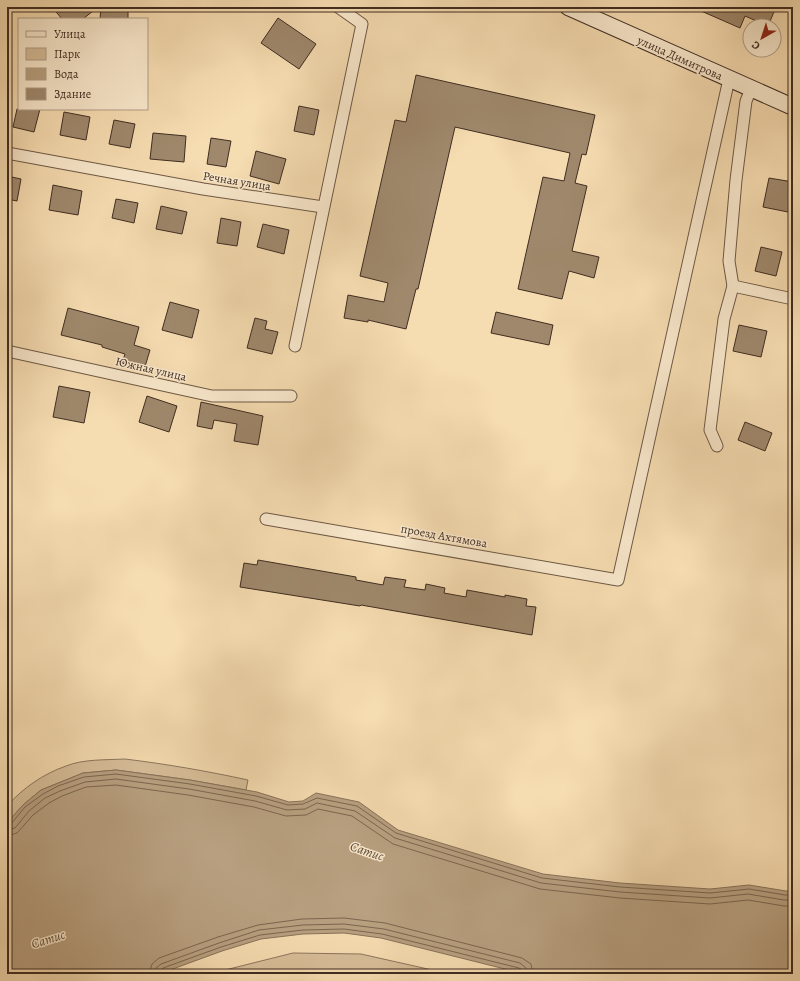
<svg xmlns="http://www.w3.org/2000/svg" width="800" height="981" font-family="Alegreya,serif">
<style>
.green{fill:#d7be99;stroke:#8c765d}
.water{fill:#b8a080;stroke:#88725a}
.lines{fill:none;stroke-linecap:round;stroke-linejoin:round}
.shore{stroke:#7c6650;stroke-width:1}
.building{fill:#9f886c;stroke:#402d21}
.street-casing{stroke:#6e5945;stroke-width:13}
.secondary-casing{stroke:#402d21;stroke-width:18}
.street{stroke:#f9e8cc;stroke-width:11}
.secondary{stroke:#f9e8cc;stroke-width:16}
.labels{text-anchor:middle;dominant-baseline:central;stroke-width:3;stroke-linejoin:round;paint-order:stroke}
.street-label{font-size:12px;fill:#402d21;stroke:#f9e8cc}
.water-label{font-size:13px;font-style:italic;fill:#5e4a39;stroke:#f9e8cc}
</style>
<rect width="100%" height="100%" fill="#f6dcb1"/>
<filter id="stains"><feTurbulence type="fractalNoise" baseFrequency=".005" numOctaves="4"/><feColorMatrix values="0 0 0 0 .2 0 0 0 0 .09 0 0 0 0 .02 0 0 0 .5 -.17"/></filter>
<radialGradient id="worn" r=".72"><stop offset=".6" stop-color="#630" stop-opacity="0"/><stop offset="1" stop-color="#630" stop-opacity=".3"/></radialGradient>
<g class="green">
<path d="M125,759c41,5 82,12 123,21l-2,10 -56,-10 -74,-10 -33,3 -42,17 -18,15 -16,18v-17c16,-18 36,-32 59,-40 17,-7 40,-6 59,-7z"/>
<path d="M293,953l68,1 89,20h-81l-10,-3 -59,3h-91z"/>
</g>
<path class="water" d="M116,770l74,10 67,12 32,10 14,-1 13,-8 43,9 39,28 145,44 77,9 90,6 39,-4 37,6h7v83h-268l-144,-36 -37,-5 -41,1 -42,5 -39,12 -63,23h-152v-151l16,-18 18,-15 42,-17z"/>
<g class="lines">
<g class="shore">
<path d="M7,825l4,-1 14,-17 18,-13 15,-8 26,-9 32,-3 74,10 66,12 32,9 15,-1 14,-6 40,8 39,27 146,45 78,9 90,6 39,-4 36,6h8"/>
<path d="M7,830l8,-2 14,-17 16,-13 15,-7 25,-9 31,-3 73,10 66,12 32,9 18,-1 12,-6 38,8 40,27 146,45 79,9 90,6 38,-4 36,6h9"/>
<path d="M7,836l10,-3 16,-18 16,-12 13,-7 24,-9 30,-2 72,10 66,12 32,9 20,-1 12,-6 34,7 41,28 147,45 80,9 90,6 38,-4 36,6h9"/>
<path d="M149,974l3,-10 7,-6 59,-21 40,-12 44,-6 42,-1 41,5 137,35 9,6 2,10"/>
<path d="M155,974l1,-6 5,-4 58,-21 40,-13 44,-5 41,-1 40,5 136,34 6,5 1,6"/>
<path d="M160,974l1,-3 2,-3 58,-21 39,-12 43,-5 41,-1 38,5 137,34 3,2v4"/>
</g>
</g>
<g class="building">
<path d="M52,7h46l-15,12h-21z"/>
<path d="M101,7h27v12h-28z"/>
<path d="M692,7h84l-8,19 -23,-10 -5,12z"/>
<path d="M278,18l38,26 -17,25 -38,-26z"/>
<path d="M416,75l179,40 -9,40 -4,-1 -7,29 12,3 -15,65 27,6 -5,21 -25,-7 -7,28 -44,-10 25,-112 21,4 6,-28 -115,-26 -37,162h-2l-10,40 -38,-9v2l-24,-4 4,-23 36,7 4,-19 -28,-7 35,-156 11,2z"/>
<path d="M299,106l20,4 -5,25 -20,-4z"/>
<path d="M17,109h23l-6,23 -21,-5z"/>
<path d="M64,112l26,5 -4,23 -26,-5z"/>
<path d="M114,120l21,4 -5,24 -21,-4z"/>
<path d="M153,133l33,3 -2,26 -34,-3z"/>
<path d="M211,138l20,3 -5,26 -19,-3z"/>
<path d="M256,151l30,8 -7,25 -29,-8z"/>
<path d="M7,176l14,3 -4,22 -10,-2z"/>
<path d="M769,178l24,4v31l-30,-6z"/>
<path d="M53,185l29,6 -4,24 -29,-5z"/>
<path d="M116,199l22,4 -4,20 -22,-5z"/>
<path d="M161,206l26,6 -5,22 -26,-5z"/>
<path d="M221,218l20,4 -4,24 -20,-3z"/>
<path d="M263,224l26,6 -5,24 -27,-7z"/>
<path d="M761,247l21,5 -6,24 -21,-5z"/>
<path d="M170,302l29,8 -7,28 -30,-8z"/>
<path d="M68,308l71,19 -5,18 16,5 -6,20 -22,-7 3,-9 -23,-7v-2l-41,-10z"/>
<path d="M496,312l57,13 -4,20 -58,-12z"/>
<path d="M255,318l12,3 -2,8 13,3 -6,22 -25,-6z"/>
<path d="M739,325l28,6 -6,26 -28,-6z"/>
<path d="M59,386l31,6 -6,31 -31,-6z"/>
<path d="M147,396l30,10 -8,26 -30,-10z"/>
<path d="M201,402l62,14 -5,29 -24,-4 3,-17 -23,-4 -2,9 -15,-3z"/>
<path d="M745,422l27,11 -7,18 -27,-11z"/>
<path d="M258,560l98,17v3l27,5 2,-8 21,3 -2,7 21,3 1,-6 19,4 -1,5 22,4 1,-7 38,7v-2l22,4 -1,7 10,1 -4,28 -171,-30 -1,1 -120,-19 4,-24 13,2z"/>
</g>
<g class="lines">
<g class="street-casing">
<g id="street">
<path d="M7,153l196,36 120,18"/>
<path d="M733,286l60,13"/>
<path d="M295,346l67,-322 -24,-17"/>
<path d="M7,351l205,45h79"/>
<path d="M717,446l-7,-16 14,-111 9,-33 -4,-25 7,-81 10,-79 5,-12"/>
<path d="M266,519l352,61 111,-501"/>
</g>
</g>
<g class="secondary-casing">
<path id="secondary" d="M568,7l225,100"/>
</g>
<use href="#street" class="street"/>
<use href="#secondary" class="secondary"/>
</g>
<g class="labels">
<g class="street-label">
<text transform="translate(680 58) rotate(24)">улица Димитрова</text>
<text transform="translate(237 181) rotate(9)">Речная улица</text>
<text transform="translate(151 369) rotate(13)">Южная улица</text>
<text transform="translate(444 536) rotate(10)">проезд Ахтямова</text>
</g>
<g class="water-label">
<text transform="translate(367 851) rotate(19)">Сатис</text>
<text transform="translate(48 939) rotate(-18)">Сатис</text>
</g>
</g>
<rect width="800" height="981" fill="none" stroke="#f6dcb1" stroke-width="24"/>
<rect x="8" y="8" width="784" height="965" fill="none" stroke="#402d21" stroke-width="2"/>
<rect x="12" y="12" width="776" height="957" fill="none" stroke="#402d21"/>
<rect x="18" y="18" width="130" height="92" fill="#f9e8cc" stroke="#af9d88"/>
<rect x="26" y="31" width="20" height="6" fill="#f9e8cc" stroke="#af9d88"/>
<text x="54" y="38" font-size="12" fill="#402d21">Улица</text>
<rect x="26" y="48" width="20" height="12" fill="#d7be99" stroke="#af9d88"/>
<text x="54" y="58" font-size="12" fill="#402d21">Парк</text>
<rect x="26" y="68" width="20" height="12" fill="#b8a080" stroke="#af9d88"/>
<text x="54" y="78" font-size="12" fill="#402d21">Вода</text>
<rect x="26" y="88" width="20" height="12" fill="#9f886c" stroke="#af9d88"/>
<text x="54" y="98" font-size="12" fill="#402d21">Здание</text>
<g transform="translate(762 38) rotate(219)"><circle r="19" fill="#f9e8cc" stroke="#af9d88"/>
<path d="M0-3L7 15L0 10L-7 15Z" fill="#8f2418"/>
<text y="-6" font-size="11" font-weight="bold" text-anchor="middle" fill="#402d21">С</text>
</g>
<rect width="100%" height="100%" filter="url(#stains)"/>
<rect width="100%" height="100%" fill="url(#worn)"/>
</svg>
